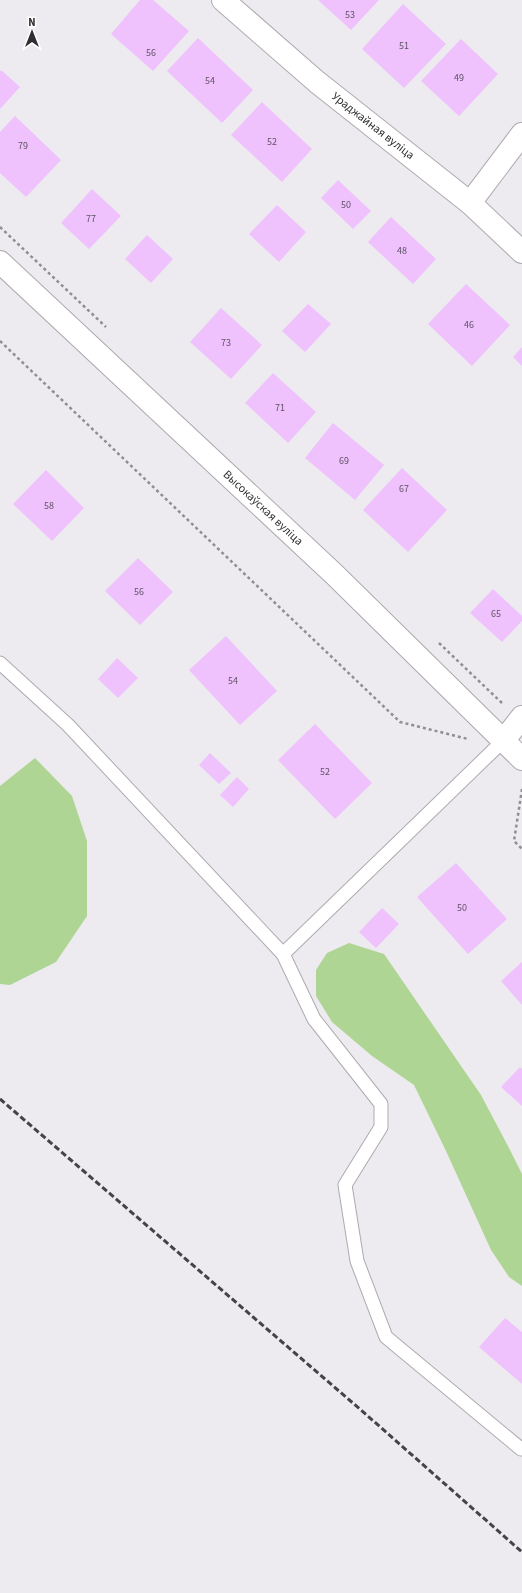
<svg xmlns="http://www.w3.org/2000/svg" width="522" height="1593" font-family="'Source Sans 3',sans-serif">
<style>
.green{fill:#aed593}
.building{fill:#efc1fd}
.lines{fill:none;stroke-linecap:round;stroke-linejoin:round}
.service-casing{stroke:#aeaaaf;stroke-width:15}
.minor-casing{stroke:#aeaaaf;stroke-width:24}
.path{stroke:#908e92;stroke-width:2.5;stroke-dasharray:3 3;stroke-linecap:butt}
.service{stroke:#fff;stroke-width:13}
.minor{stroke:#fff;stroke-width:22}
.rail{stroke:#444345;stroke-width:3;stroke-dasharray:6 3;stroke-linecap:butt}
.labels{text-anchor:middle;dominant-baseline:central;stroke-width:4;stroke-linejoin:round;paint-order:stroke}
.number-label{font-size:10px;fill:#5f5363}
.street-label{font-size:12px;fill:#2f2e30;stroke:#fff}
</style>
<rect width="100%" height="100%" fill="#eeebf0"/>
<g class="green">
<path d="M35,758l37,38 15,45v75l-31,46 -46,23 -10,-1v-198z"/>
<path d="M349,943l35,11 97,141 28,53 13,26v112l-13,-9 -18,-27 -45,-99 -32,-66 -42,-29 -40,-34 -16,-26v-26l11,-17z"/>
</g>
<g class="building">
<path d="M140,0h13l36,31 -36,40 -42,-37z"/>
<path d="M318,0h61l-28,30z"/>
<path d="M403,4l43,40 -42,44 -42,-39z"/>
<path d="M198,38l55,52 -31,33 -55,-52z"/>
<path d="M461,39l37,35 -39,42 -38,-35z"/>
<path d="M1,70l19,17 -20,22v-37z"/>
<path d="M262,102l50,47 -30,33 -51,-47z"/>
<path d="M15,116l46,44 -35,37 -26,-24v-41z"/>
<path d="M338,180l33,31 -18,18 -32,-31z"/>
<path d="M92,189l29,27 -32,33 -28,-26z"/>
<path d="M277,205l29,27 -27,30 -30,-28z"/>
<path d="M391,217l45,42 -23,25 -45,-42z"/>
<path d="M147,235l26,24 -22,24 -26,-24z"/>
<path d="M466,284l44,41 -38,41 -44,-42z"/>
<path d="M308,304l23,20 -26,28 -23,-21z"/>
<path d="M221,308l41,37 -31,34 -41,-37z"/>
<path d="M522,347v19l-9,-9z"/>
<path d="M273,373l43,39 -28,31 -43,-40z"/>
<path d="M333,423l51,42 -29,35 -50,-42z"/>
<path d="M402,468l45,42 -39,42 -45,-42z"/>
<path d="M46,470l38,38 -32,33 -39,-37z"/>
<path d="M138,558l35,34 -33,33 -35,-34z"/>
<path d="M493,589l29,27v5l-20,21 -32,-29z"/>
<path d="M226,636l51,55 -37,34 -51,-55z"/>
<path d="M117,658l21,20 -20,20 -20,-19z"/>
<path d="M315,724l57,59 -37,36 -57,-59z"/>
<path d="M210,753l21,20 -12,11 -20,-19z"/>
<path d="M237,777l12,12 -16,18 -13,-12z"/>
<path d="M456,863l51,56 -39,35 -51,-57z"/>
<path d="M382,908l17,16 -23,24 -17,-16z"/>
<path d="M522,962v43l-21,-24z"/>
<path d="M520,1067l2,2v37l-21,-19z"/>
<path d="M505,1318l17,14v52l-43,-37z"/>
</g>
<g class="lines">
<g class="service-casing">
<g id="service">
<path d="M0,663l68,62 215,229 221,-214"/>
<path d="M283,954l31,65 67,85v23l-36,58 12,76 29,76 135,112"/>
</g>
</g>
<g class="minor-casing">
<g id="minor">
<path d="M223,0l94,82 153,121 52,49"/>
<path d="M470,203l52,-69"/>
<path d="M0,262l335,313 187,184"/>
<path d="M504,740l18,-23"/>
</g>
</g>
<g class="path">
<path d="M0,227l106,100"/>
<path d="M0,341l400,381 68,17"/>
<path d="M439,643l64,61"/>
<path d="M522,789l-8,52 8,8"/>
</g>
<use href="#service" class="service"/>
<use href="#minor" class="minor"/>
<path class="rail" d="M0,1099l361,311 161,142"/>
</g>
<g class="labels">
<g class="number-label">
<text x="350" y="15">53</text>
<text x="404" y="46">51</text>
<text x="151" y="53">56</text>
<text x="459" y="78">49</text>
<text x="210" y="81">54</text>
<text x="272" y="142">52</text>
<text x="23" y="146">79</text>
<text x="346" y="205">50</text>
<text x="91" y="219">77</text>
<text x="402" y="251">48</text>
<text x="469" y="325">46</text>
<text x="226" y="343">73</text>
<text x="280" y="408">71</text>
<text x="344" y="461">69</text>
<text x="404" y="489">67</text>
<text x="49" y="506">58</text>
<text x="139" y="592">56</text>
<text x="496" y="614">65</text>
<text x="233" y="681">54</text>
<text x="325" y="772">52</text>
<text x="462" y="908">50</text>
</g>
<g class="street-label">
<text transform="translate(373 126) rotate(38)">Ураджайная вуліца</text>
<text transform="translate(263 508) rotate(43)">Высокаўская вуліца</text>
</g>
</g>
<g transform="translate(32 32)" stroke="#ffffff" stroke-width="3" paint-order="stroke">
<path d="M0-3L7 15L0 10L-7 15Z" fill="#2f2e30"/>
<text y="-6" font-size="11" font-weight="bold" text-anchor="middle" fill="#2f2e30">N</text>
</g>
</svg>
